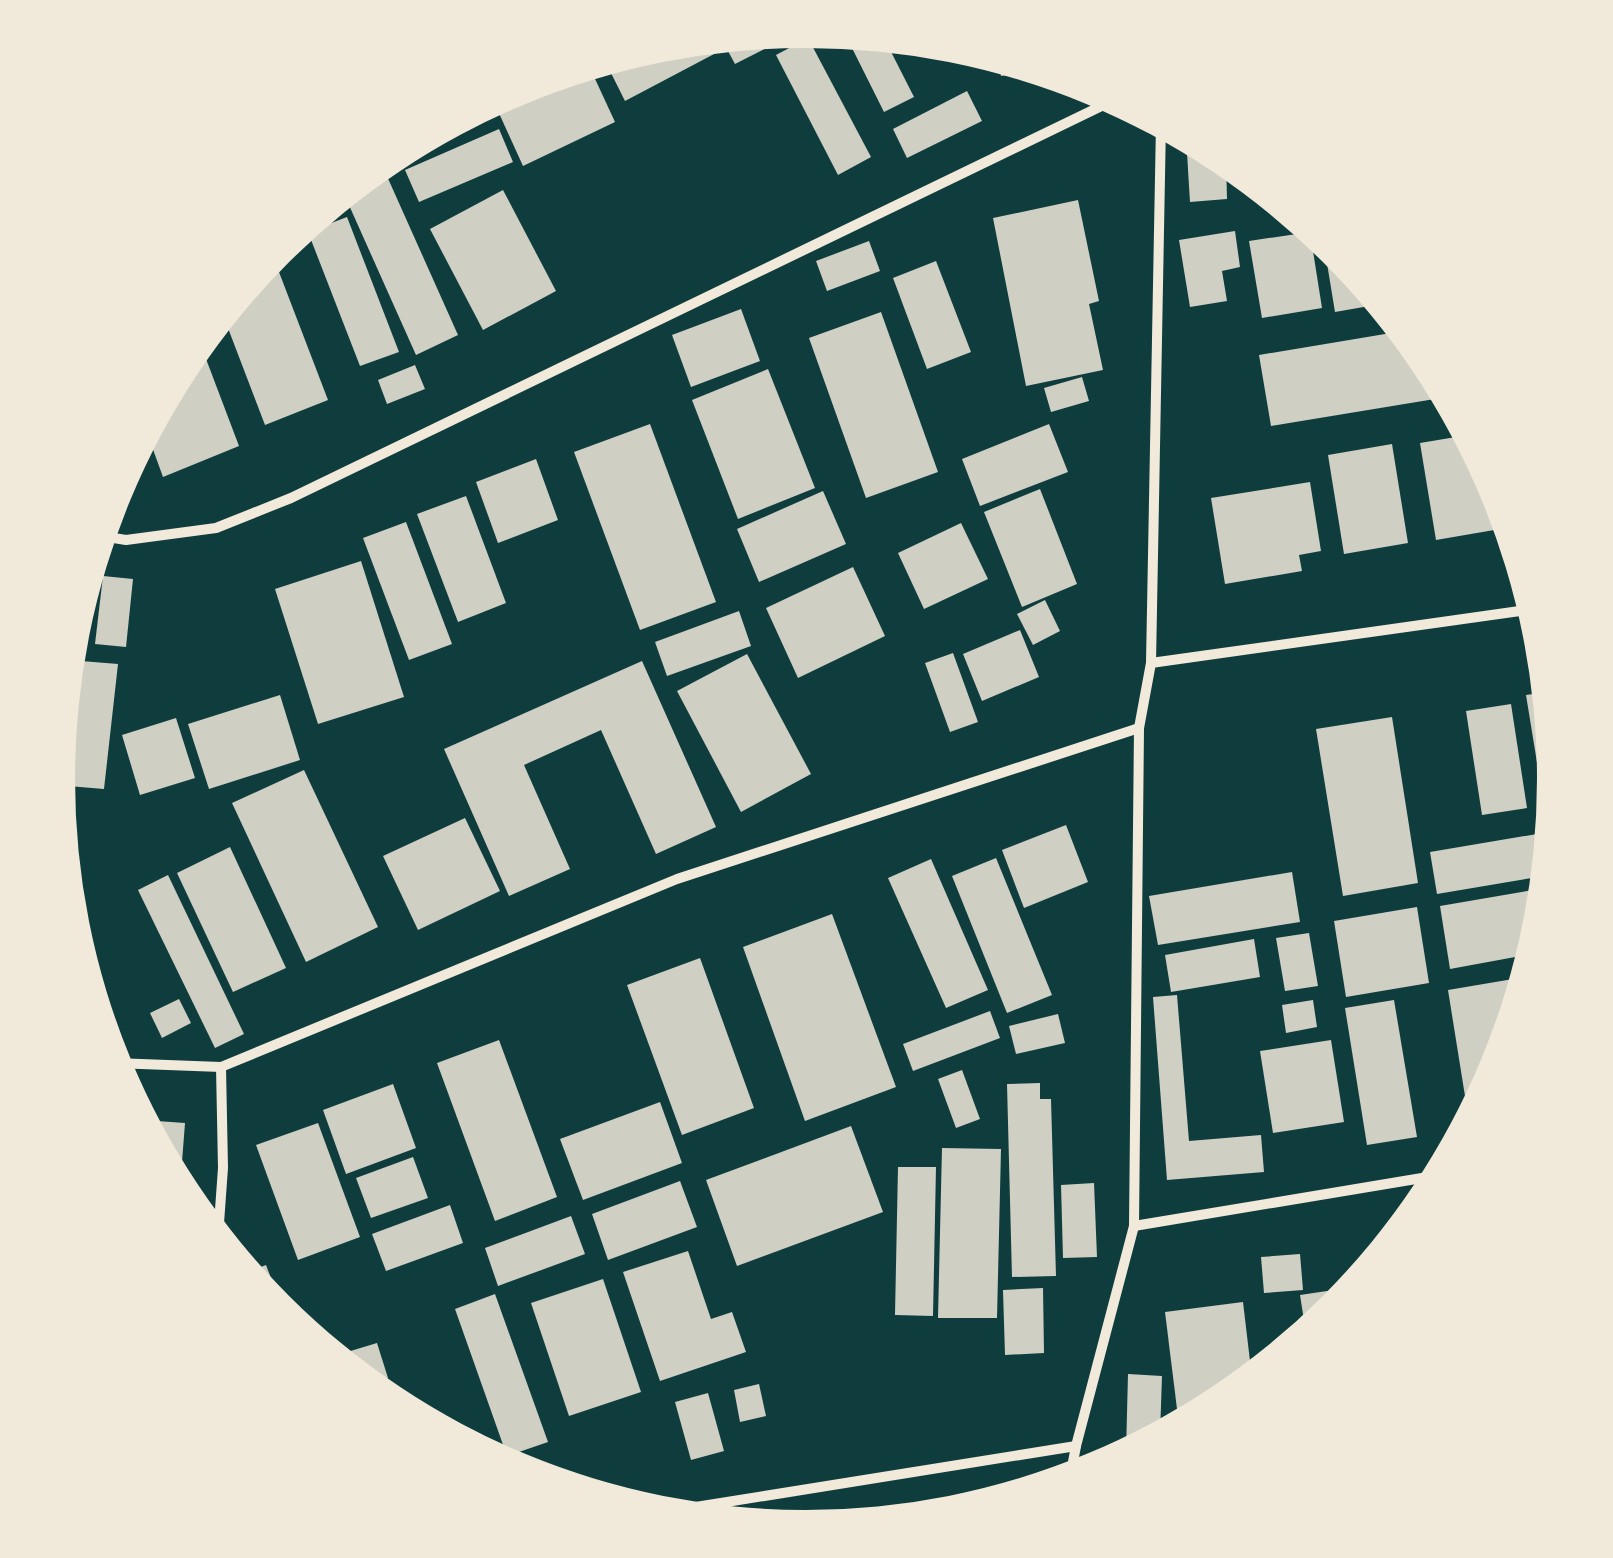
<svg xmlns="http://www.w3.org/2000/svg" width="1613" height="1558" font-family="'PT Sans',sans-serif">
<style>
.building{fill:#cfcfc3}
.lines{fill:none;stroke-linecap:round;stroke-linejoin:round}
.minor{stroke:#f1e9da;stroke-width:10}
</style>
<rect width="100%" height="100%" fill="#0f3d3e"/>
<g class="building">
<path d="M800,31l-65,33 -14,-26z"/>
<path d="M845,34l39,4 30,59 -30,15z"/>
<path d="M808,38l63,119 -33,18 -62,-120z"/>
<path d="M709,40l7,13 -91,48 -20,-40 56,-17z"/>
<path d="M998,58l2,1 37,11 -36,6z"/>
<path d="M590,68l25,54 -92,44 -25,-55z"/>
<path d="M538,81l2,7 -51,18 -1,-2 32,-17z"/>
<path d="M967,91l15,30 -75,37 -14,-29z"/>
<path d="M499,129l14,33 -94,40 -14,-32z"/>
<path d="M1186,137l40,22 1,40 -37,3z"/>
<path d="M386,174l72,161 -42,20 -72,-161z"/>
<path d="M503,190l53,101 -73,39 -53,-101z"/>
<path d="M1078,200l21,101 -10,3 14,66 -77,16 -33,-168z"/>
<path d="M347,217l52,135 -39,14 -52,-134z"/>
<path d="M1235,231l5,36 -18,4 5,30 -37,6 -11,-67z"/>
<path d="M1310,232l12,76 -60,10 -13,-77z"/>
<path d="M1323,239l14,11 44,54 -46,8z"/>
<path d="M869,241l11,30 -53,20 -11,-30z"/>
<path d="M274,259l54,141 -63,25 -42,-110 43,-53z"/>
<path d="M936,261l35,91 -44,17 -34,-91z"/>
<path d="M741,309l19,52 -69,26 -19,-52z"/>
<path d="M881,312l57,160 -72,26 -57,-160z"/>
<path d="M1403,331l27,32 17,34 -176,29 -12,-71z"/>
<path d="M200,343l39,103 -76,31 -16,-44 37,-71z"/>
<path d="M415,365l10,24 -38,15 -9,-24z"/>
<path d="M768,369l47,119 -77,31 -46,-119z"/>
<path d="M1082,377l7,24 -38,11 -7,-24z"/>
<path d="M650,424l66,178 -76,28 -66,-178z"/>
<path d="M1049,424l19,48 -88,34 -18,-47z"/>
<path d="M1468,435l25,47 7,47 -64,11 -16,-97z"/>
<path d="M1392,444l16,99 -64,11 -16,-99z"/>
<path d="M536,459l22,61 -60,23 -22,-61z"/>
<path d="M1310,482l11,69 -22,4 3,16 -77,13 -14,-86z"/>
<path d="M1040,489l37,95 -55,23 -38,-95z"/>
<path d="M823,491l23,53 -87,38 -22,-53z"/>
<path d="M466,496l40,107 -48,19 -41,-108z"/>
<path d="M406,522l46,122 -43,16 -46,-122z"/>
<path d="M961,523l27,56 -64,30 -26,-56z"/>
<path d="M361,561l43,136 -86,27 -43,-135z"/>
<path d="M853,567l32,69 -87,42 -32,-70z"/>
<path d="M103,576l30,3 -7,68 -31,-3z"/>
<path d="M1045,600l15,31 -27,14 -16,-31z"/>
<path d="M739,611l12,35 -84,30 -12,-34z"/>
<path d="M1020,630l19,47 -57,24 -19,-47z"/>
<path d="M953,653l25,69 -28,10 -25,-69z"/>
<path d="M747,654l64,120 -70,38 -64,-121z"/>
<path d="M81,661l37,3 -14,125 -36,-3z"/>
<path d="M642,661l74,166 -60,27 -55,-124 -77,35 46,104 -61,27 -65,-147z"/>
<path d="M1547,692l8,88 -6,56 -23,-141z"/>
<path d="M280,695l20,65 -91,29 -21,-65z"/>
<path d="M1511,704l16,104 -45,7 -16,-104z"/>
<path d="M1392,717l26,166 -75,13 -27,-167z"/>
<path d="M176,718l19,60 -55,17 -18,-60z"/>
<path d="M304,770l74,157 -72,35 -74,-159z"/>
<path d="M465,818l35,73 -82,39 -35,-74z"/>
<path d="M1066,825l22,57 -64,26 -22,-58z"/>
<path d="M1537,834l7,42 -107,18 -7,-42z"/>
<path d="M230,847l56,121 -53,24 -56,-119z"/>
<path d="M996,858l56,137 -45,18 -55,-137z"/>
<path d="M931,859l57,131 -42,18 -58,-130z"/>
<path d="M1292,872l8,50 -142,23 -9,-49z"/>
<path d="M168,875l76,159 -29,14 -77,-158z"/>
<path d="M1539,889l4,21 -2,16 -9,28 -82,15 -10,-63z"/>
<path d="M1417,907l12,76 -83,14 -12,-76z"/>
<path d="M832,914l64,173 -91,34 -62,-174z"/>
<path d="M1309,933l9,53 -33,5 -9,-53z"/>
<path d="M1254,939l6,38 -89,15 -6,-37z"/>
<path d="M700,958l54,150 -72,27 -55,-150z"/>
<path d="M1525,977l-27,89 -29,55 -21,-131z"/>
<path d="M1177,995l12,146 72,-6 3,37 -97,8 -14,-183z"/>
<path d="M179,999l12,24 -29,15 -12,-25z"/>
<path d="M1313,1000l4,27 -31,6 -4,-28z"/>
<path d="M1394,1000l23,137 -50,8 -22,-137z"/>
<path d="M990,1011l10,27 -87,33 -10,-27z"/>
<path d="M1058,1014l7,29 -49,11 -7,-28z"/>
<path d="M499,1040l58,157 -62,24 -58,-158z"/>
<path d="M1331,1040l13,82 -71,11 -13,-82z"/>
<path d="M962,1070l18,49 -24,9 -18,-49z"/>
<path d="M1040,1083v16h11l5,177 -44,1 -5,-193z"/>
<path d="M393,1084l23,64 -70,26 -23,-64z"/>
<path d="M660,1102l22,61 -99,37 -23,-61z"/>
<path d="M143,1120l42,3 -3,39 -17,-2z"/>
<path d="M318,1123l42,114 -62,23 -42,-115z"/>
<path d="M851,1126l32,86 -146,54 -31,-86z"/>
<path d="M942,1148l59,1 -4,169h-59z"/>
<path d="M413,1157l15,41 -57,20 -15,-40z"/>
<path d="M898,1167h38l-3,149 -38,-1z"/>
<path d="M680,1181l17,46 -89,33 -16,-46z"/>
<path d="M1094,1183l3,74 -34,1 -2,-73z"/>
<path d="M450,1205l13,38 -77,28 -14,-37z"/>
<path d="M571,1216l14,38 -87,32 -13,-38z"/>
<path d="M688,1251l23,68 21,-7 14,40 -86,29 -37,-109z"/>
<path d="M1300,1254l3,36 -39,3 -3,-36z"/>
<path d="M266,1265l11,29 -9,4 -21,-26z"/>
<path d="M603,1279l38,113 -72,24 -38,-113z"/>
<path d="M1354,1287l-18,22 -30,24 -6,-38z"/>
<path d="M1043,1288l1,65 -39,2 -2,-65z"/>
<path d="M495,1294l53,148 -41,14 -52,-147z"/>
<path d="M1243,1302l9,76 -30,24 -43,23 -14,-113z"/>
<path d="M377,1343l11,35 -19,6 -35,-28z"/>
<path d="M1128,1374l34,2 -2,59 -34,18z"/>
<path d="M759,1384l7,32 -26,6 -6,-32z"/>
<path d="M708,1393l16,58 -33,9 -16,-58z"/>
<path d="M785,1516l61,6v2l-40,4 -22,-2z"/>
</g>
<g class="lines">
<g class="minor">
<path d="M101,536l25,4 90,-12 75,-30 825,-399"/>
<path d="M1151,663l383,-54"/>
<path d="M114,1063l107,4 456,-188 462,-151"/>
<path d="M1134,1226l306,-51"/>
<path d="M218,1237l5,-69 -2,-101"/>
<path d="M1070,1478l6,-32 58,-220 5,-498 12,-65 10,-540"/>
<path d="M658,1513l418,-67"/>
</g>
</g>
<path d="M0 0H1613V1558H0ZM75 779a731 731 0 1 1 1462 0a731 731 0 1 1-1462 0Z" fill="#f1e9da" fill-rule="evenodd"/>
</svg>
